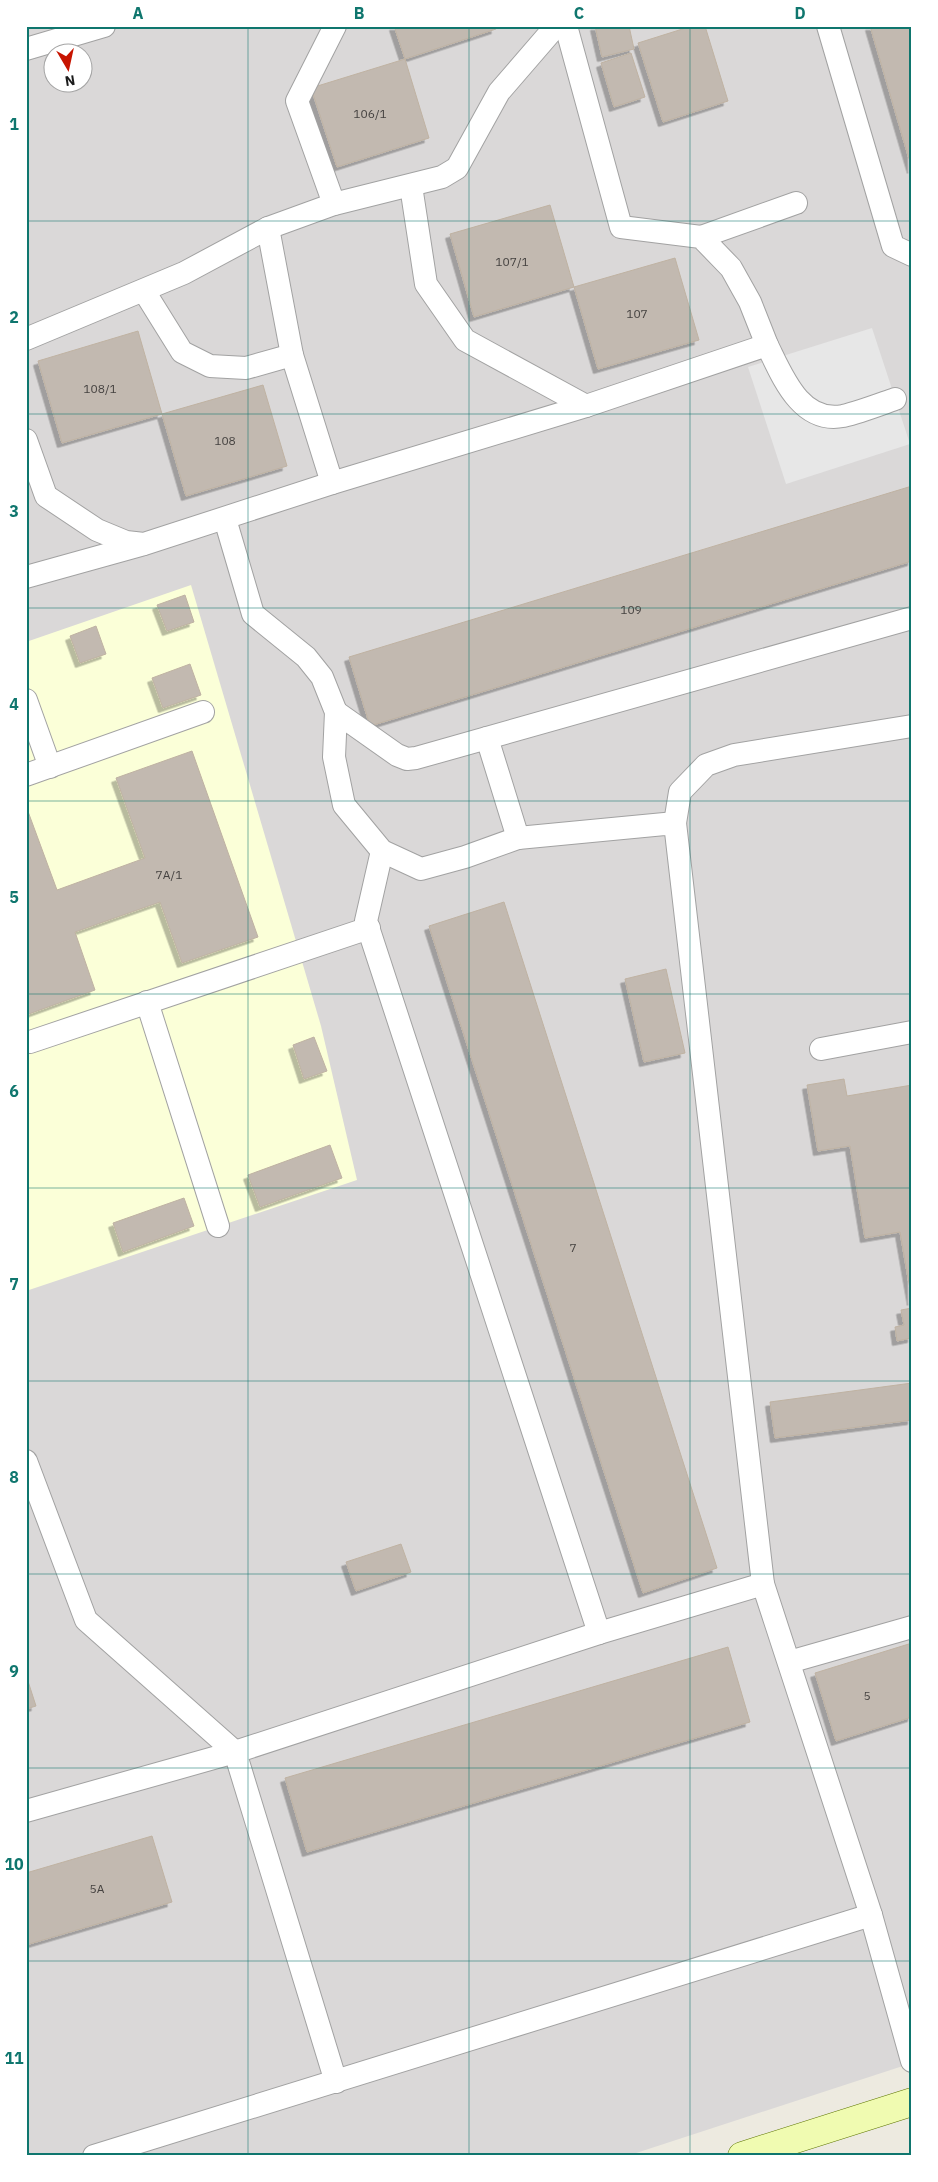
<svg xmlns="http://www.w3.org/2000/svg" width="938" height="2182" font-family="'IBM Plex Sans',sans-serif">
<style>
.residential{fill:#dad8d8;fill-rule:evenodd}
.education{fill:#fbffd8}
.parking{fill:#e7e7e7}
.building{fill:#c2b9b0;stroke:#bfb2a2;filter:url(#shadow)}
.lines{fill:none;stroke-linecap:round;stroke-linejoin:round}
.lane-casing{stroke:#a2a2a2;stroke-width:24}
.secondary-casing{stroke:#5c7401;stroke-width:29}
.lane{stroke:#fff;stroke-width:22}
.secondary{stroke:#f0fbb1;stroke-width:28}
.grid{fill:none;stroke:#0f766e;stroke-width:1;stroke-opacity:0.55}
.labels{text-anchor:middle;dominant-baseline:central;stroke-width:4.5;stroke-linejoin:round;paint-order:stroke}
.number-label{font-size:12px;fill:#454240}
.neatline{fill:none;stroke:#0f766e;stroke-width:2}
.grid-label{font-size:16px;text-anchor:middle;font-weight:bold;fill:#0f766e}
</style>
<defs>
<filter id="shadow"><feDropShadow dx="-4.5" dy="4.5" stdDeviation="0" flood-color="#0004"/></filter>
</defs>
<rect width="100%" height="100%" fill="#edeae0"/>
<path class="residential" d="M26,26h886v2037l-285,93h-601zM52,52h30v30h-30z"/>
<path class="education" d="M191,585l130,441 36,154 -331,111v-649z"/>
<path class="parking" d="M872,328l38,116 -124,40 -38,-117z"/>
<g class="building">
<path d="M394,26h101l1,3 -91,30z"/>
<path d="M595,26h34l5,23 -32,8z"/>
<path d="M692,26h13l23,75 -65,21 -25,-79z"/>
<path d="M870,26h42v143z"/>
<path d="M631,53l14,44 -31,10 -13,-44z"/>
<path d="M405,59l24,79 -92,29 -26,-79z"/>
<path d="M550,205l24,82 -100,30 -24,-83z"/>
<path d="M675,258l24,82 -101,29 -24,-82z"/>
<path d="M138,331l24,83 -100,29 -24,-82z"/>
<path d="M263,385l24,81 -101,30 -24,-82z"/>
<path d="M912,486v75l-542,165 -21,-69z"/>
<path d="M185,595l9,27 -27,9 -10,-26z"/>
<path d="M96,626l10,28 -26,9 -10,-27z"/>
<path d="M190,664l11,31 -38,13 -11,-30z"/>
<path d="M192,751l66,186 -76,26 -22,-61 -85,30 20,58 -69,25v-209l31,84 88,-32 -29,-80z"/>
<path d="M504,902l213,666 -74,25 -214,-667z"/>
<path d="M666,969l19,84 -41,9 -19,-83z"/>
<path d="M314,1037l13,34 -23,8 -11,-34z"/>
<path d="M844,1079l3,17 65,-11v216l-12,-69 -35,6 -15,-92 -32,5 -11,-66z"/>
<path d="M330,1145l12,33 -82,29 -12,-32z"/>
<path d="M184,1198l10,28 -71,26 -10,-29z"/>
<path d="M912,1308v30l-15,3 -2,-14 9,-2 -3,-15z"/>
<path d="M912,1383v37l-137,18 -5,-36z"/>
<path d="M401,1544l10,28 -55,19 -10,-29z"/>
<path d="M912,1643v74l-76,24 -21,-68z"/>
<path d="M728,1647l22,75 -443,130 -22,-74z"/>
<path d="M26,1675l10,31 -10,3z"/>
<path d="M152,1836l20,66 -146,43v-72z"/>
</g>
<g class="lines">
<g class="lane-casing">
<g id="lane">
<path d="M566,26l55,201 80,10 30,31 19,34 17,43"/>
<path d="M828,26l65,220 19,9"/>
<path d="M26,49l78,-23"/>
<path d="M411,186l15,98 39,56 121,66"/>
<path d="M334,204l-37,-103 38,-75"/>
<path d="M268,228l24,127 40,128"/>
<path d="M701,237l95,-34"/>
<path d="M144,291l38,61 28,14 36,2 46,-13"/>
<path d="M26,339l158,-66 84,-45 66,-24 108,-27 15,-9 42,-76 57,-66"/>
<path d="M26,440l20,56 51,34 29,12 18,2 188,-61 254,-77 181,-61c15,30 33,79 76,71 17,-4 35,-11 52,-17"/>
<path d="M225,519l28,95 53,43 16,20 14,35 -2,45 10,48 38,46 39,18 44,-12 53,-19 157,-15 88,761 108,331 41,146"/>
<path d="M26,577l115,-32"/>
<path d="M26,700l24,67"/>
<path d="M336,712l61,43 10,4 9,-1 496,-140"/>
<path d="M487,738l31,100"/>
<path d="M26,775l177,-63"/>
<path d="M675,823l5,-31 26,-27 28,-10 178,-29"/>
<path d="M382,851l-16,70 233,712"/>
<path d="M147,1002l71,224"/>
<path d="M30,1042l339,-114"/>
<path d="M821,1049l91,-17"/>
<path d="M26,1461l60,159 149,132 101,330"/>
<path d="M789,1662l123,-35"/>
<path d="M26,1811l209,-59 364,-119 164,-49"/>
<path d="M94,2156l777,-241"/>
</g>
</g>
<g class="secondary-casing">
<path id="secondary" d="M742,2156l170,-54"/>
</g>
<use href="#lane" class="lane"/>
<use href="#secondary" class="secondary"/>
</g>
<path class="grid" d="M248,26v2130M469,26v2130M690,26v2130M26,221h886M26,414h886M26,608h886M26,801h886M26,994h886M26,1188h886M26,1381h886M26,1574h886M26,1768h886M26,1961h886"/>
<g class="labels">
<g class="number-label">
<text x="370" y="113">106/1</text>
<text x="512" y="261">107/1</text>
<text x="637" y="313">107</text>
<text x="100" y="388">108/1</text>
<text x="225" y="440">108</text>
<text x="631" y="609">109</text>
<text x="169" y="874">7А/1</text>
<text x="573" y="1247">7</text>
<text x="867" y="1695">5</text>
<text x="97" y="1888">5А</text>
</g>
</g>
<rect width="938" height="2182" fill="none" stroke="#ffffff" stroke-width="55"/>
<g transform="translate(68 68) rotate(171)"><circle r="24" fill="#ffffff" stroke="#a4a4a4"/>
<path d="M0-4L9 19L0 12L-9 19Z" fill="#c71400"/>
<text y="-8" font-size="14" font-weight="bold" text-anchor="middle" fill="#1b1b1b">N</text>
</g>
<rect x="28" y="28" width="882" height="2126" class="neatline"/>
<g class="grid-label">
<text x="138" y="19">A</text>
<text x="359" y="19">B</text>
<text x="579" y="19">C</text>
<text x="800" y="19">D</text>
<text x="14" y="130">1</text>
<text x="14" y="323">2</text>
<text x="14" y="517">3</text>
<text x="14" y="710">4</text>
<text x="14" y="903">5</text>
<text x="14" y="1097">6</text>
<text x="14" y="1290">7</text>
<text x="14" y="1483">8</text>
<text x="14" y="1677">9</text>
<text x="14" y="1870">10</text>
<text x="14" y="2064">11</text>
</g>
</svg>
